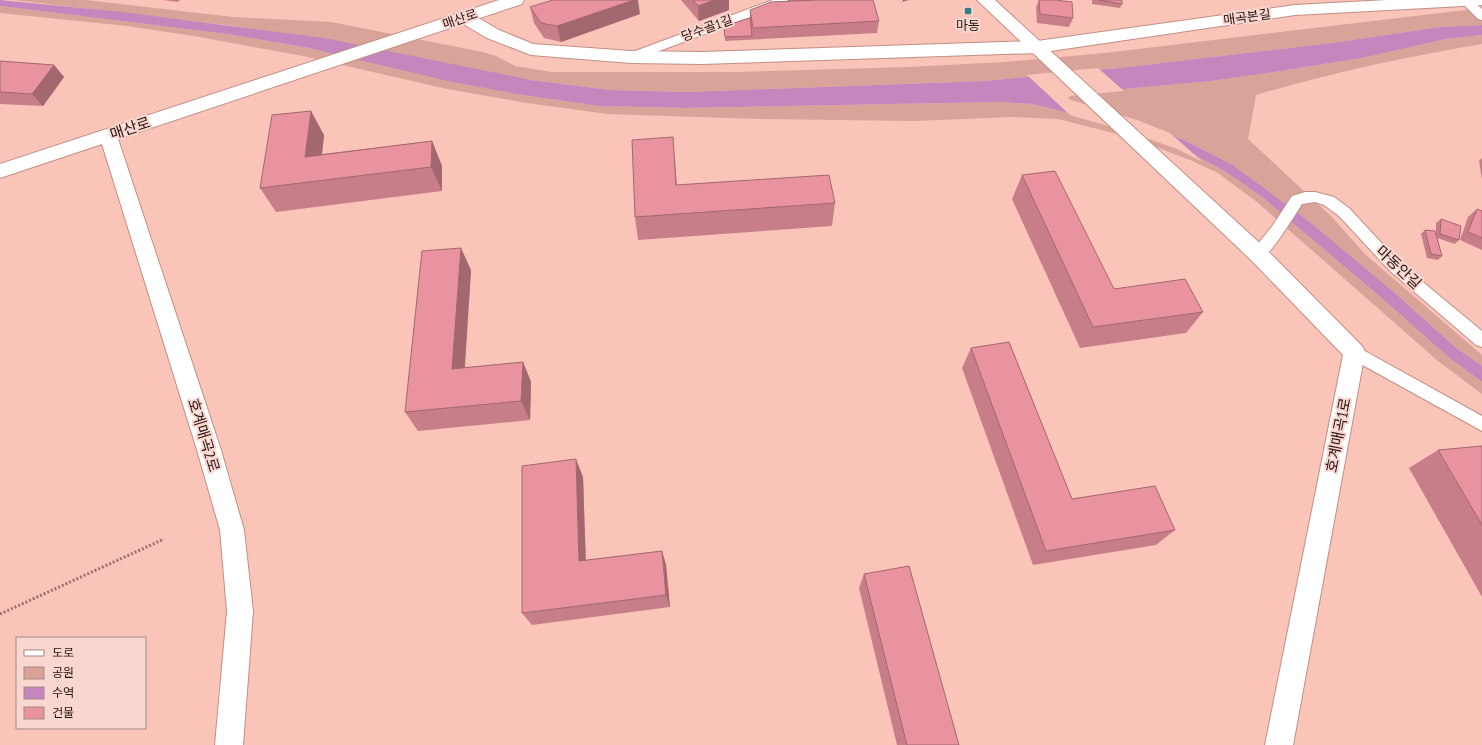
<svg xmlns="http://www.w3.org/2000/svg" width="1482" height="745" font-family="'PT Sans Narrow','Noto Sans KR',sans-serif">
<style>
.green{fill:#d9a399}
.water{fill:#c487bd}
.pier{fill:#fbc4b9}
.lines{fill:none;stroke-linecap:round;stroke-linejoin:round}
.service-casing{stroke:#c28e84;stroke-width:2}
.minor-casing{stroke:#c28e84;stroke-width:2}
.tertiary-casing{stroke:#c28e84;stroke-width:2}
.path{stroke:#99726b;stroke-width:3;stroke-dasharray:2 2;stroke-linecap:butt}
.service{fill:#fff;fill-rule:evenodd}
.minor{fill:#fff;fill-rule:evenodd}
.tertiary{fill:#fff;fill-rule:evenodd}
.wall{fill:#c87e89}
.shaded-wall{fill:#a2676f}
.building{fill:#e8939f;stroke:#a2676f}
.poi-dot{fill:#377d89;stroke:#f9d7d0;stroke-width:1.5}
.labels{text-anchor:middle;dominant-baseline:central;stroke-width:4;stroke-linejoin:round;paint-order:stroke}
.far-street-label{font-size:13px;fill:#261310;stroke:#f9d7d0}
.far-poi-label{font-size:13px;fill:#261310;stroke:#f9d7d0}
.street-label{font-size:15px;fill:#261310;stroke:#f9d7d0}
</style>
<rect width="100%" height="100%" fill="#fbc4b9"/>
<g class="green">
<path d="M14,0h72l147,17 98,5 152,30 13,4 19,10 37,6h185l171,-5 97,-5 100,-9 377,-45v17l-42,2 -108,16 -204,24 -144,14 -298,11 -75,-2 -80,-10 -296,-54z"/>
<path d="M0,6l227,28 82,14 220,48 70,10 85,2 316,-6 32,2 25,6 76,21 45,16 45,23 39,27 122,103 63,56 35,26v12l-44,-33 -181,-159 -39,-29 -28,-13 -61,-23 -71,-18 -45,-2 -98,4 -157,-2 -151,-5 -80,-11 -80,-14 -144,-33 -109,-20 -67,-10 -127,-13z"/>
<path d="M1482,35v9c-77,13 -152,29 -226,51l-8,44 82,76 36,40 116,100v11l-27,-19 -60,-54 -85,-71 -77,-57 -49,-25 -48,-19 -72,-21 6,-6 142,-13 56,-8 92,-15 86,-19z"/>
</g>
<path class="water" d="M0,0l123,12 201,26 207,42 80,10 75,2 298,-11 144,-14 204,-24 108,-16 42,-2v10l-36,4 -85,19 -93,15 -56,8 -142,13 -5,5 71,22 48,19 49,25 77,57 85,71 60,54 27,19v16l-35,-26 -63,-56 -122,-103 -39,-27 -45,-23 -45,-16 -76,-21 -25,-6 -32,-2 -316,6 -85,-2 -70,-10 -77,-14 -143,-34 -82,-14 -227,-28z"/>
<path class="pier" d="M1098,68l26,23 -54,5 -2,3 69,21 33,13 33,29 -26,-13 -45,-16 -62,-18 -43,-40z"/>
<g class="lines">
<g class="service-casing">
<g id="service">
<path d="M773,0h17l-2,3 -153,57h-8l-2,-3 2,-3z"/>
<path d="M1459,0h13l10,9v11l-4,-1z"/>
<path d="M1305,192h10l19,5 15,11 51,55 82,68v16l-6,-2 -86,-74 -51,-55 -15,-11 -9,-3 -13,2c-7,11 -30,49 -40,54 -3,2 -6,1 -9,0l-2,-4 2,-4 20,-25 19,-29z"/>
<path d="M1354,345l128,71v15l-134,-74 -2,-5 2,-5z"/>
</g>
</g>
<g class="minor-casing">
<path id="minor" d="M1387,0h95v5l-187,10 -258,38 -335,11 -71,-1 -100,-8 -44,-17 -29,-17 -2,-4 2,-4 6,-1 6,1 29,17 34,14 98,7 71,1 335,-11 258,-36z"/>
</g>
<g class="tertiary-casing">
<g id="tertiary">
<path d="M499,0h25l-2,4 -404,135 103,311 23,80 9,81 -10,134h-28l12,-134 -7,-81 -23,-80 -95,-306 -102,34v-14z"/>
<path d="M977,0h18l270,248 97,98 3,6 -72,393h-28l78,-390 -92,-95z"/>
</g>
</g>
<path class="path" d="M0,614l164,-75"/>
<use href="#service" class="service"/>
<use href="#minor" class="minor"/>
<use href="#tertiary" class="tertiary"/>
</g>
<g class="wall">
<path d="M163,0h17l-2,2z"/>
<path d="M681,0h48v10l-30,11z"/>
<path d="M1039,0h16l18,18 -4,9 -32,-4 -1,-16z"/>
<path d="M1092,0h30v4l-2,4 -28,-4z"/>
<path d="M530,7l110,7 -79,28 -17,-4 -10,-15z"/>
<path d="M750,10l129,11 -2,12 -152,8 -1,-15 26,-8z"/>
<path d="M0,61l54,4 10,12 -21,29 -43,-2z"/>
<path d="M324,135l-2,19 110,-13 10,25v25l-166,21 -16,-24z"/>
<path d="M1482,158v22l-3,-19z"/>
<path d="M675,162l2,23 158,18 -3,23 -194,14 -3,-23z"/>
<path d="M1022,175l92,114 89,23 -17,21 -106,15 -68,-149z"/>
<path d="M1477,209l5,2v39l-22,-10 8,-23z"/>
<path d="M1441,219l18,21 -4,4 -18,-6 5,18 -4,4 -11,-2 -6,-24 4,-4 11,2v-9z"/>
<path d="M471,270l-6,98 58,-6 8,20 -1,38 -112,11 -13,-19z"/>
<path d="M971,348l101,151 103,31 -19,15 -123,20 -71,-197z"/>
<path d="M1482,446v151l-73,-129 29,-18z"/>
<path d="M583,477l3,84 76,-10 4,14 4,42 -138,18 -10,-12z"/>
<path d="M864,574l95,171h-62l-38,-157z"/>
</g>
<g class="shaded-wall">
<path d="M634,0h4l2,14 -79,28 -4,-16z"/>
<path d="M714,0h15v10l-30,11 -1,-15z"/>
<path d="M903,0h6l-7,2z"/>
<path d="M54,65l10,12 -21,29 -11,-12z"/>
<path d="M311,111l13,24 -5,46 -14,-24z"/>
<path d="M432,141l10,25v25l-11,-24z"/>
<path d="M461,248l10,22 -8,119 -11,-20z"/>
<path d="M523,362l8,20 -1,38 -9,-19z"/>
<path d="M576,459l7,18 3,98 -7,-14z"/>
<path d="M662,551l4,14 4,42 -4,-12z"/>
</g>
<g class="building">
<path d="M553,0h81l-77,26 -16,-3 -11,-16z"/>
<path d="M693,0h21l-16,6z"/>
<path d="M790,0h26l-30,2z"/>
<path d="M816,0h57l6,21 -126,7 -3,-18 21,-8z"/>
<path d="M1039,0h16l17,2 1,16 -33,-4z"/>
<path d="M1099,0h23v4z"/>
<path d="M750,18l2,18 -27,1 -1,-11z"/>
<path d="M0,61l54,4 -22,29 -32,-2z"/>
<path d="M311,111l-6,46 127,-16 -1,26 -171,21 12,-73z"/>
<path d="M673,137l3,48 153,-10 6,28 -200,14 -3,-77z"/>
<path d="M1055,171l59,118 71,-10 18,33 -110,15 -71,-152z"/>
<path d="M1477,209l5,2v27l-14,-6z"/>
<path d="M1441,219l20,7 -2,14 -19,-6z"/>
<path d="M1425,230l10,1 7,25 -11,-2z"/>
<path d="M461,248l-9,121 71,-7 -2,39 -116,11 17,-161z"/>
<path d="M1009,342l63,157 83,-13 20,44 -129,21 -75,-203z"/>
<path d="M1482,446v79l-44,-75z"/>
<path d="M576,459l3,102 83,-10 4,44 -144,18v-147z"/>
<path d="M909,566l50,179h-52l-43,-171z"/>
</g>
<rect class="poi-dot" x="964" y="7" width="8" height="8" rx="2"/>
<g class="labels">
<g class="far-street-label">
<text transform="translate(1247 17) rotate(-8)">매곡본길</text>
<text transform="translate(460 19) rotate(-19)">매산로</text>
<text transform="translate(707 28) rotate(-20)">당수골1길</text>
</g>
<g class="far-poi-label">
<text x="968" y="25">마동</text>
</g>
<g class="street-label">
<text transform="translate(130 128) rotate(-18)">매산로</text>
<text transform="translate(1399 267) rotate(43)">마동안길</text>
<text transform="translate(204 435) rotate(73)">호계매곡2로</text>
<text transform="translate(1338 435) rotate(-79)">호계매곡1로</text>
</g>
</g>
<rect x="16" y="637" width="130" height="92" fill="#f9d7d0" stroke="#a58983"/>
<rect x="24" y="650" width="20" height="6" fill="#ffffff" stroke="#a58983"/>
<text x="52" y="657" font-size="12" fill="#261310">도로</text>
<rect x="24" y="667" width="20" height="12" fill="#d9a399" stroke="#a58983"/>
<text x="52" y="677" font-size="12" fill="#261310">공원</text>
<rect x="24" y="687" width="20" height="12" fill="#c487bd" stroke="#a58983"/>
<text x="52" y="697" font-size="12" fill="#261310">수역</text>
<rect x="24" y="707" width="20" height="12" fill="#e8939f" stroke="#a58983"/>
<text x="52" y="717" font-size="12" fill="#261310">건물</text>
</svg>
